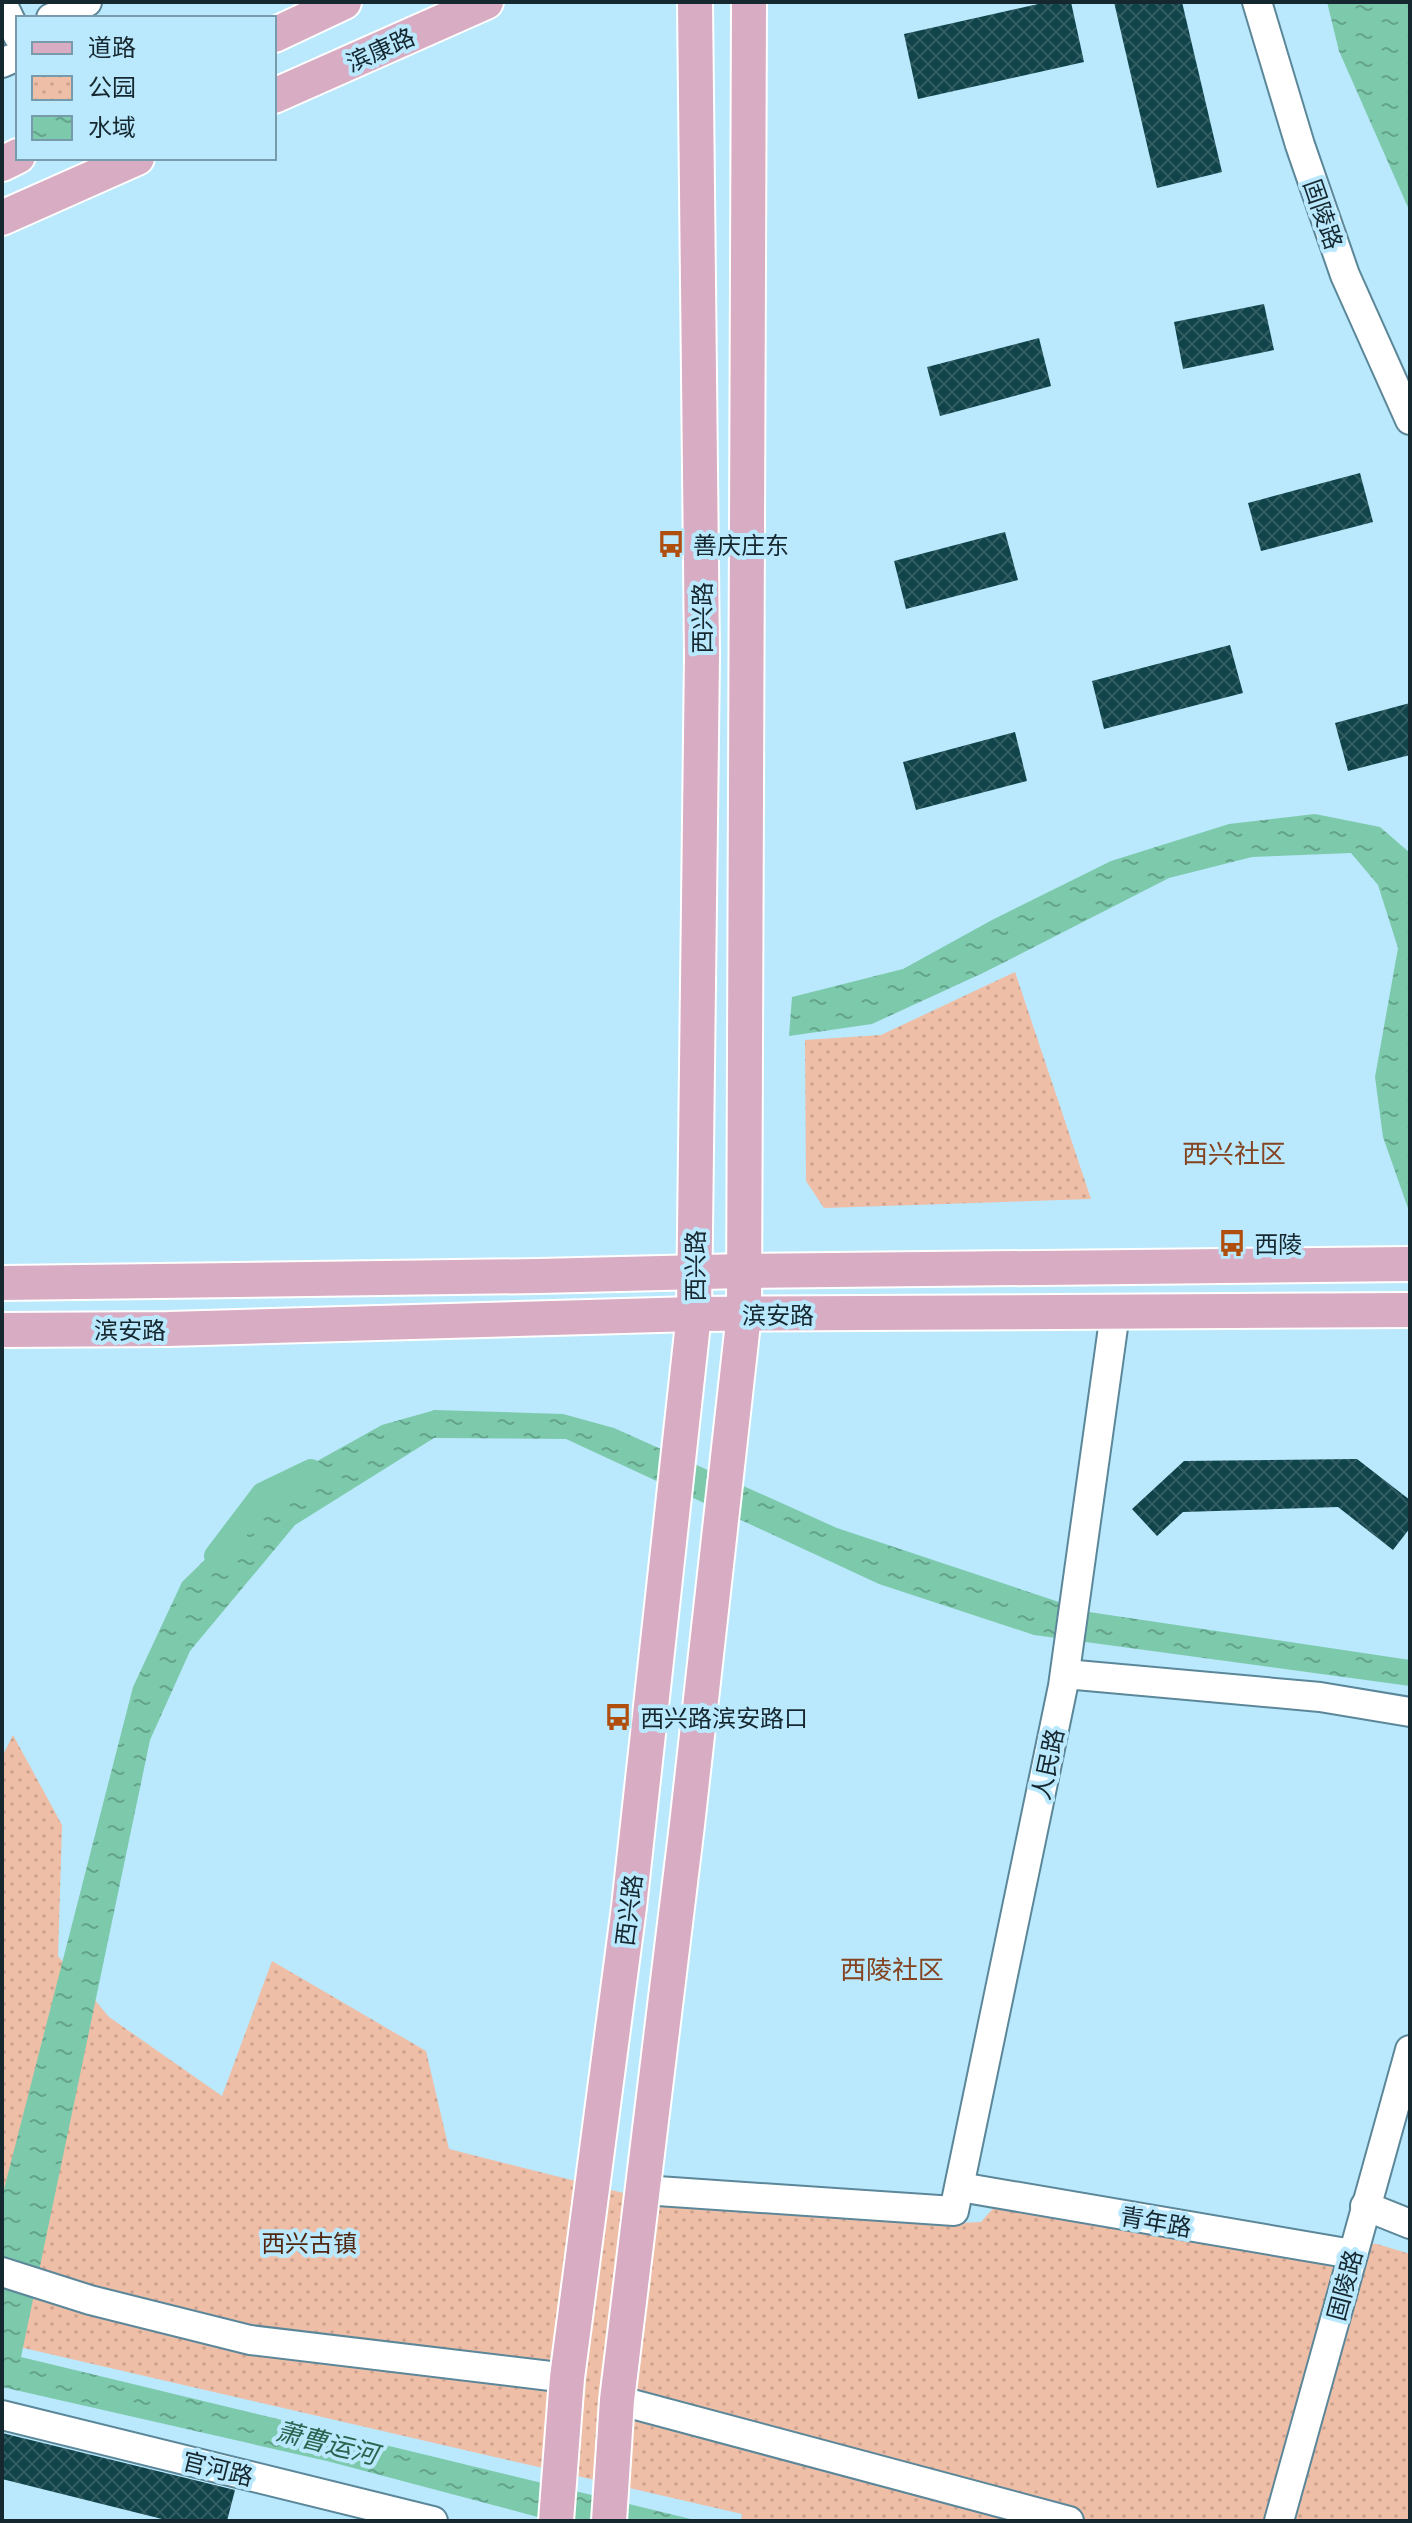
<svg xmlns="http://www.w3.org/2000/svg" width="1412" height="2523" font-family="'Noto Sans','Noto Sans SC',sans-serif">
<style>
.park{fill:url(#park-dots)}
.water{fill:url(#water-ripples)}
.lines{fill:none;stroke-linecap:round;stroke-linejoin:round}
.canal{stroke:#7ccaab;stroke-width:24}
.building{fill:url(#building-cross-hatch)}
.minor-casing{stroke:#5b8799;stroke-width:32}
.major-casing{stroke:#fff;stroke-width:38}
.minor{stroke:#fff;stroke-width:28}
.major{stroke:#d8acc3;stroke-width:34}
.labels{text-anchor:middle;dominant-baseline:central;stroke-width:8;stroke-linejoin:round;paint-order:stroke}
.street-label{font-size:24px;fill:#15272f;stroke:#bae8fd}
.poi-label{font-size:24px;fill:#15272f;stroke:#bae8fd;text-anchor:start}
.park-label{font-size:24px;fill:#512710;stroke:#bae8fd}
.neighbourhood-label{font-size:26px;fill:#844321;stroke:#bae8fd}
.water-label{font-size:26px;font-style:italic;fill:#29644f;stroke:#bae8fd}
</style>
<defs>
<pattern id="park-dots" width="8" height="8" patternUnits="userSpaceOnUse" patternTransform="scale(2)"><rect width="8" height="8" fill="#efbea7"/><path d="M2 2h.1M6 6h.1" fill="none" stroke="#cca390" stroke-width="1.8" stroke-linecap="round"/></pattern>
<pattern id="water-ripples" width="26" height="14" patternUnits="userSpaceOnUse" patternTransform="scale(2)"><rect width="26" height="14" fill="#7ccaab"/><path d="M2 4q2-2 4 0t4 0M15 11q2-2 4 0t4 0" fill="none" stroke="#64a48c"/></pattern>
<pattern id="building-cross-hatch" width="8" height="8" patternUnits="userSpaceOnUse" patternTransform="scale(2)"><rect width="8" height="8" fill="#10444a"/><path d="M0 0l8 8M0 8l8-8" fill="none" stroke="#325c62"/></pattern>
</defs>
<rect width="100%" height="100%" fill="#bae8fd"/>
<g class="park">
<path d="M1015,972l76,227 -267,9 -18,-27 -1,-141 76,-5z"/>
<path d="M13,1735l49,90 -4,131 51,61 113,79 50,-135 154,90 23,98 226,57 285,17 21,-1 16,-18 130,17 250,23 33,10v267h-669l1,-7 -740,-171v-586z"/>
</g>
<g class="water">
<path d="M1327,2h83v210l-71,-161z"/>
<path d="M1315,814l65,13 30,26v361l-27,-77 -8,-60 23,-129 -20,-63 -27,-32 -99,4 -83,21 -184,94 -113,52 -83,12 3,-39 111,-28 89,-49 119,-59 118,-37z"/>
<path d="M435,1410l128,4 51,14 223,100 252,84 321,48v26l-376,-51 -155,-51 -313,-145 -132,-1 -139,87 -105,126 -40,89 -129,617 678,164h-146l-226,-60 -325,-74v-190l131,-510 49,-105 110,-107 90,-50z"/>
</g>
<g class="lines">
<path class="canal" d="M216,1556l47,-62 48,-23"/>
</g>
<g class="building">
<path d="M1047,2h24l13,60 -166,37 -14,-65z"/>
<path d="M1114,2h68l40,170 -65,16z"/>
<path d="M1264,304l10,46 -91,19 -9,-47z"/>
<path d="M1039,338l12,48 -111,30 -13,-49z"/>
<path d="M1360,473l13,49 -112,29 -13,-48z"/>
<path d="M1005,532l13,48 -112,29 -12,-48z"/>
<path d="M1230,645l13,48 -139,36 -12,-48z"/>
<path d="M1410,703v52l-62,16 -13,-48z"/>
<path d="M1015,732l12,49 -111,29 -13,-48z"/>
<path d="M1357,1459l53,41v28l-17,22 -55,-43 -155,5 -26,24 -25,-27 52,-48z"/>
<path d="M2,2433l233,57 -8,31h-57l-168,-42z"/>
</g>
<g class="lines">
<g class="minor-casing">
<g id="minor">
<path d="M1257,2l43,143 45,130 65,145"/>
<path d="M2,3l16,33"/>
<path d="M51,18l36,-16"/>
<path d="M2,63l16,-7"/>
<path d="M1065,1674l255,23 90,15"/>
<path d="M960,2187l392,67"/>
<path d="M643,2190l311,21 109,-525 52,-373"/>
<path d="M1365,2206l45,18"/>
<path d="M2,2272l88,28 160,40 317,38"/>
<path d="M617,2400l452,121"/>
<path d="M2,2415l431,106"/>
<path d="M1279,2521l131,-471"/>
</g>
</g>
<g class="major-casing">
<g id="major">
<path d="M274,35l70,-33"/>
<path d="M274,96l212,-94"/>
<path d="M2,164l16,-8"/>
<path d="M2,218l135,-60"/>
<path d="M2,1283l536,-7 206,-5 666,-7"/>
<path d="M2,1330l166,-1 526,-15 716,-4"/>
<path d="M556,2521l11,-143 62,-471 65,-593 8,-658 -7,-654"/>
<path d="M609,2521l8,-121 70,-575 57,-511 5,-1312"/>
</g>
</g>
<use href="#minor" class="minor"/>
<use href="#major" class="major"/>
</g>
<defs>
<g id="bus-bare" transform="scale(2.16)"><path d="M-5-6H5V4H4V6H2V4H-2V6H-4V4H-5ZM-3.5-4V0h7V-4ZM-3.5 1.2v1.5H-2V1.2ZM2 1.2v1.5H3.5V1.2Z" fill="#b04e0e" stroke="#bae8fd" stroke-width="2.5" paint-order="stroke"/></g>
</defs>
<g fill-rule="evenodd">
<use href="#bus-bare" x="671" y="544"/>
<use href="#bus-bare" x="1232" y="1243"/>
<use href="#bus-bare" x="618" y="1717"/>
</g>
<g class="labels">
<g class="street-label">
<text transform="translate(380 49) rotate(-24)">滨康路</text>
<text transform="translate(1324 214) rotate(71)">固陵路</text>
<text transform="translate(701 618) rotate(-90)">西兴路</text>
<text transform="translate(694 1266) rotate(-90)">西兴路</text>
<text x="778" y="1314">滨安路</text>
<text x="130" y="1329">滨安路</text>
<text transform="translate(1047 1764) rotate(-78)">人民路</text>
<text transform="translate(628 1910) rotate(-83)">西兴路</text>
<text transform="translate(1156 2221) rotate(10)">青年路</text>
<text transform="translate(1344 2285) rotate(-75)">固陵路</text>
<text transform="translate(218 2468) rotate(14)">官河路</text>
</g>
<g class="poi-label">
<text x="693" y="544">善庆庄东</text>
<text x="1254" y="1243">西陵</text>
<text x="640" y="1717">西兴路滨安路口</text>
</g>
<g class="park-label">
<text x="309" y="2242">西兴古镇</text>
</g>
<g class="neighbourhood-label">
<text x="1234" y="1153">西兴社区</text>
<text x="892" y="1969">西陵社区</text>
</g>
<g class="water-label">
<text transform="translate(327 2442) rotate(14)">萧曹运河</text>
</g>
</g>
<rect width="1412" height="2523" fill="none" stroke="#15272f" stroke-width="8"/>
<rect x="16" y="16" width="260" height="144" fill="#bae8fd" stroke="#789bab" stroke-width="2"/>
<rect x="32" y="42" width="40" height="12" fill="#d8acc3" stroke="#789bab" stroke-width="2"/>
<text x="88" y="56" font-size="24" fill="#15272f">道路</text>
<rect x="32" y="76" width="40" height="24" fill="url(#park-dots)" stroke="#789bab" stroke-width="2"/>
<text x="88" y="96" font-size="24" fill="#15272f">公园</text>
<rect x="32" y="116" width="40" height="24" fill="url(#water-ripples)" stroke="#789bab" stroke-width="2"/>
<text x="88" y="136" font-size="24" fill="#15272f">水域</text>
</svg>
